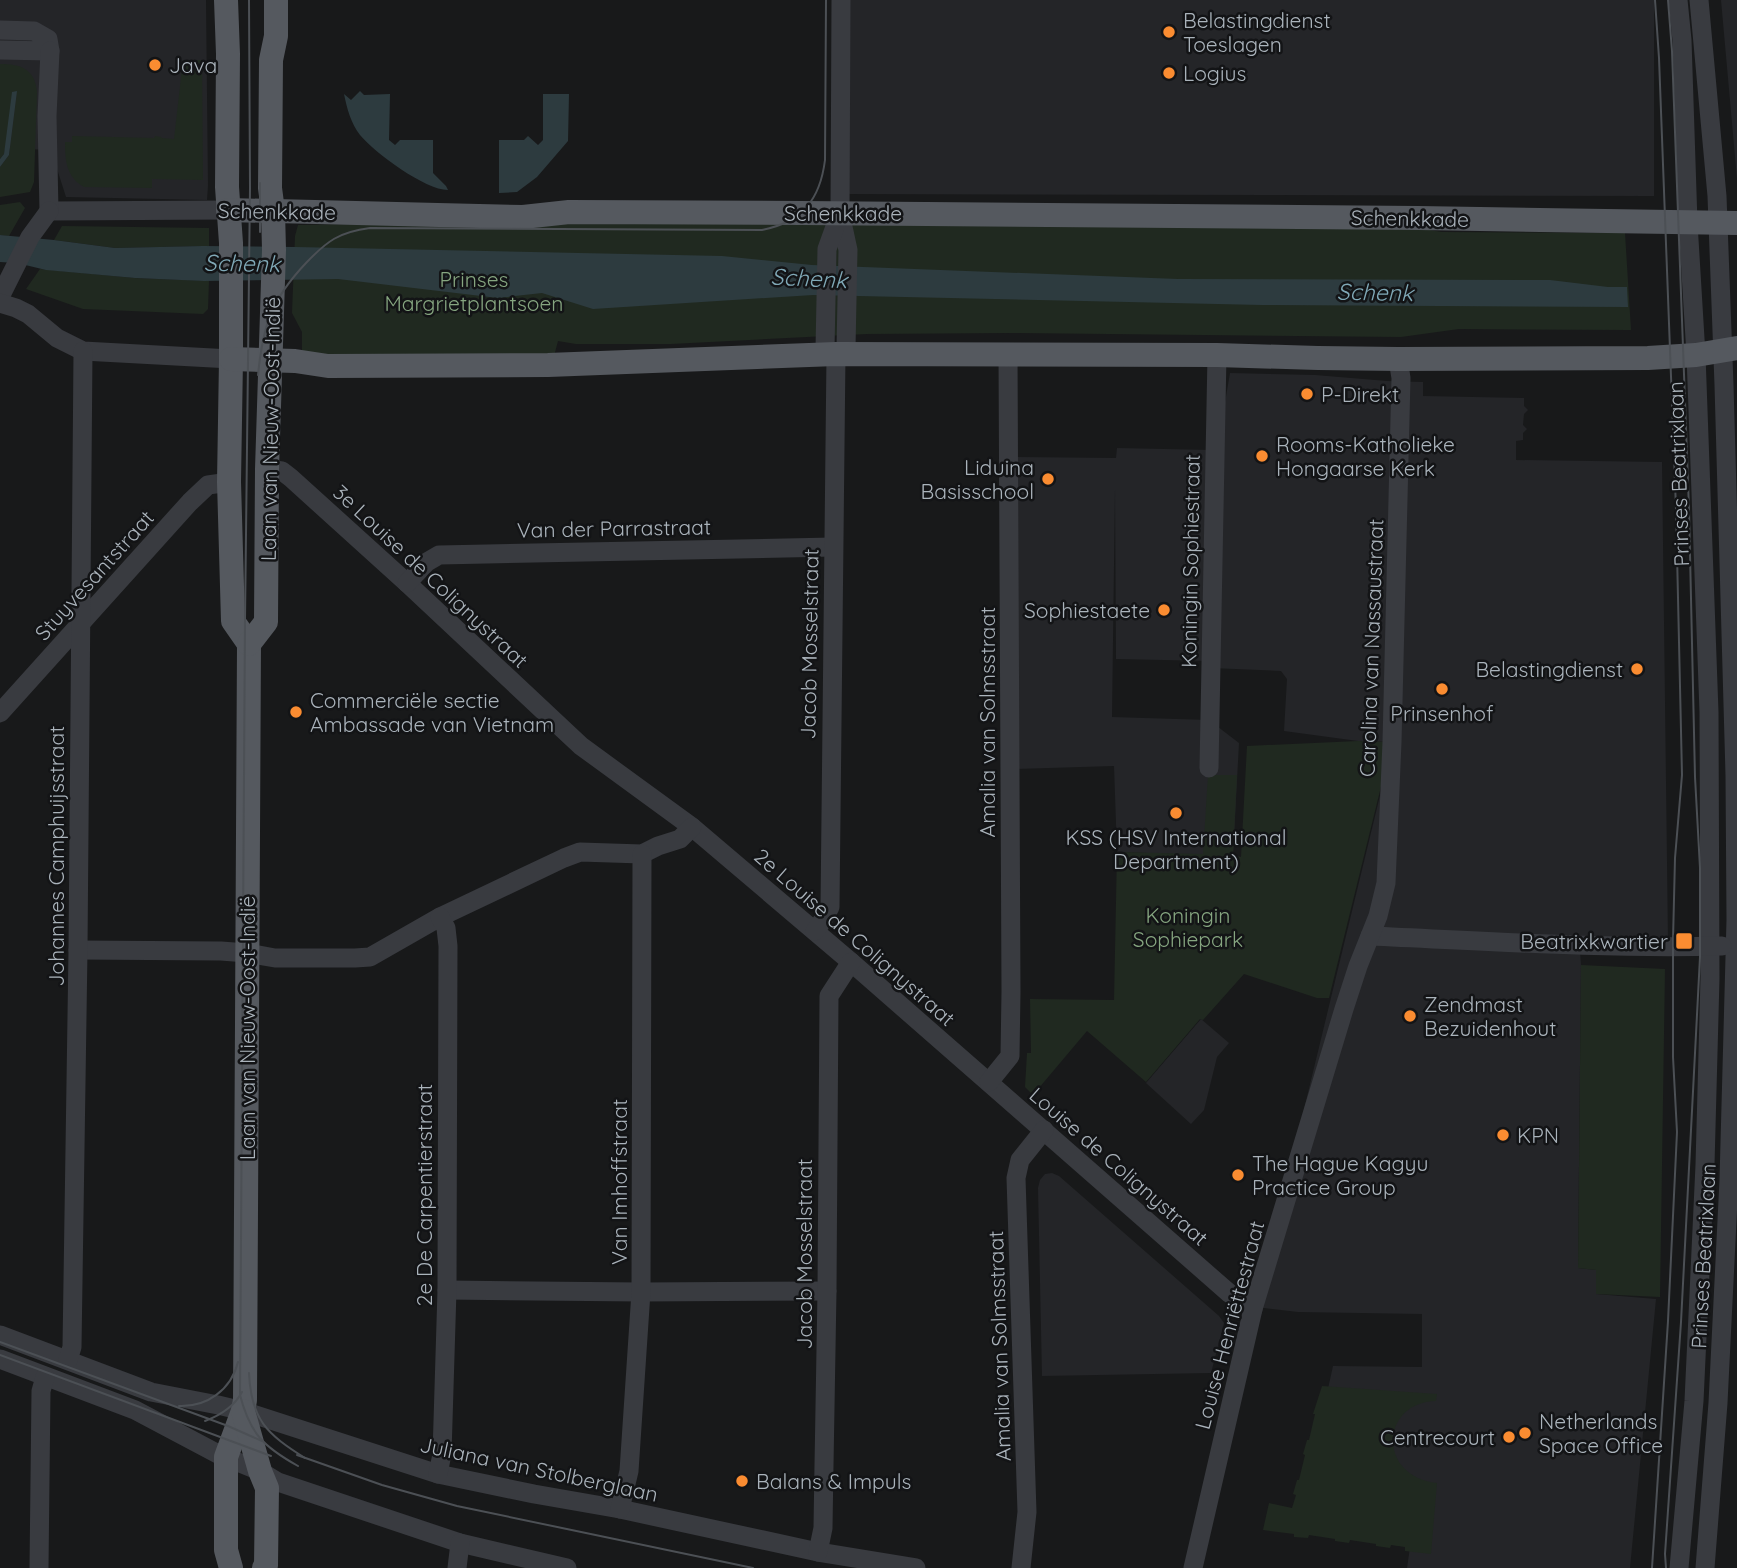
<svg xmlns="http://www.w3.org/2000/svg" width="1737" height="1568" font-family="Quicksand,sans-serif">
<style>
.built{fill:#242528}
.green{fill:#202920}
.water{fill:#2d3b3f}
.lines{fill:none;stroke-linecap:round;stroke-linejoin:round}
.minor{stroke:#393b40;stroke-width:19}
.major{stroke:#55595f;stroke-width:24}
.tram{stroke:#4c5055;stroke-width:2}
.poi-dot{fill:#fa8c31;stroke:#131416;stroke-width:2.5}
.labels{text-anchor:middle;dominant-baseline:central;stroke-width:5;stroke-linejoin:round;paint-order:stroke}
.poi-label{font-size:21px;fill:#aab3bb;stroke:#131416;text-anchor:start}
.street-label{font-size:21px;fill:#aab3bb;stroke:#131416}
.park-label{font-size:21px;fill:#86a680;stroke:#131416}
.water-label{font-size:23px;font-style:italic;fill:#80a9b7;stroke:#131416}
</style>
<rect width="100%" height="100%" fill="#18191a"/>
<g class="built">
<path d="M0,0h206l2,186 -1,14 -141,-3 -15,-47 -51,-2z"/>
<path d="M840,0h814v196l-814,-2z"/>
<path d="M1721,0h16v179z"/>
<path d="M1230,373l85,2 72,6 36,1v14l101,2v8l4,4 -4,4 -1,11 4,4 -4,4v7l-7,1v19l146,2 6,479 -89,-5 2,29 -3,303 19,2 -1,24 60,5 -26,269h-223l3,-21 -114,-14 37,-167 89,1v-53l-124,-2 -42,-5 137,-565 -35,-1 -74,-10 3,-52 -6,-8 -70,-3 6,-219z"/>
<path d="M1117,448l95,2 -2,211 -94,-2 -1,-170 -3,228 97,3 30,23 -6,113 -116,-4 -3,-86 -102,3 -2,-312 106,1z"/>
<path d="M1201,1019l28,24 -12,14 -13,53 -13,14 -45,-41z"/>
<path d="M1052,1173l7,3 160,140 5,7 -13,50 -169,3 -4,-188 2,-8 5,-6z"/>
</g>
<g class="green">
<path d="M183,60h19l1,120 -51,-1v9l-68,-1c-18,-10 -19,-27 -19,-45h7v-6l82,2 1,-2 6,1 1,1 12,1z"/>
<path d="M0,64c21,0 35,5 37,28l-3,90 -4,10 -30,5v-30l9,-12 8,-64 -13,63 -4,5z"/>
<path d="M20,202l5,6 -16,28 -9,-1v-30z"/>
<path d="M420,223l978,2 44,7 183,1 6,97 -172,-1 -58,8 -391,-4 -143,1 -196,10h-95l-18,-3 -5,19 -251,-3v-25l-10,-19 3,-77 3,-11z"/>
<path d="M62,226l147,2v18l-94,2 -61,-8z"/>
<path d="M40,269l95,9 74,3 -1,28 -5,5 -120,-5 -57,-20z"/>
<path d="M1358,741l34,1 -63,256h-12l-73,-24 -41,46 -3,-1 -54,63 -59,-51 -54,64 -8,-8 2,-34h4l-1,-54 84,1 3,-148 86,2 5,-79h29l-4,80 8,2 6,-111z"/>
<path d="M1581,965l84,4 -5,328 -64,-3v-24l-18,-2z"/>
<path d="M1322,1386l115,8 -1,7c-55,1 -60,75 1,82l-6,71 -26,-3v-4l-14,-2 -1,3 -14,-2v-2l-26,-4 -1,3 -14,-2v-2l-26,-4 -1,3 -14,-1v-3l-31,-4 6,-27 23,5 4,-13 -3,-1 4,-14h2l6,-25 -2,-1 4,-14h2l6,-26h-2z"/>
</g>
<g class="water">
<path d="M17,91l-8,64 -9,12v-8l4,-5 8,-62z"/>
<path d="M360,91l4,4 26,-1 -1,46 6,5 5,-5h33v33l13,13 2,4c-23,0 -73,-37 -88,-55 -9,-12 -13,-26 -16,-41l7,6z"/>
<path d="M543,94h26l-1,47 -31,36 -20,15 -18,1v-53h25l4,-4 10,9 5,-5z"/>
<path d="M0,235l54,5 61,8 88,-2 92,1 427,9 90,9 366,14 372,1 58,7h19l1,20 -366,-2 -449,-10 -220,14 -51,-16 -44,5 -160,-19 -134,2 -69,-3 -89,-8 -29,-7 -17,-1z"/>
</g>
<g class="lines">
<g class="minor">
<path d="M1678,0l4,40 6,183 8,132 13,357 1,266 -5,187 -11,236 -15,167"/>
<path d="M1699,0l18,196 7,189 11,390 1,145 -7,260 -11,223 -13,165"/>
<path d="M0,30l34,1 14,8 2,12 -50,-1"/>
<path d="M49,211l179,-1"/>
<path d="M49,211l-2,-95 3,-65"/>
<path d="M0,297l30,-60 19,-26"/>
<path d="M0,303l16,5 12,6 29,24 26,13 148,8"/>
<path d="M836,354l10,-6 2,-98 -8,-37 1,-213"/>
<path d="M836,354l-11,-5 2,-100 13,-36"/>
<path d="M267,469l15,2 9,7 116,105 174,163 111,81 159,135 378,331 24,16"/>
<path d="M407,583l20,-21 12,-7 394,-8"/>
<path d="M0,713l190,-211 18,-17 21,-3"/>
<path d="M1209,768l8,-413"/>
<path d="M815,931l8,-11 7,-13 6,-553"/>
<path d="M1370,936c117,5 234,13 352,10"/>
<path d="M78,950l143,1 26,2 28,5h80l15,-1 70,-40 124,-59 16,-6 62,2 16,-8 22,-7 12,-12"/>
<path d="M989,1082l21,-26 1,-64 -3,-639"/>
<path d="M447,1290l194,2 186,-1"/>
<path d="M0,1335l151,57 67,13 25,6 195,63 96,20 86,15 198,43 98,16"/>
<path d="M0,1359l135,51 83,44 42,17 18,11 182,61 107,25"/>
<path d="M68,1360l4,-13 6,-397 5,-599"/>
<path d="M438,1474l4,-20 5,-164 1,-344 -2,-18 -6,-11"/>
<path d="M620,1509l9,-38 12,-179 1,-438"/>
<path d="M818,1552l5,-24 1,-63 3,-174 2,-295 22,-34"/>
<path d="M39,1568l2,-177 4,-14"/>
<path d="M457,1568l3,-25"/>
<path d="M1021,1568l6,-56 -11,-334 4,-18 24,-30"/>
<path d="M1193,1568l60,-259 91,-300 14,-43 20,-50 8,-33 6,-141 9,-364 -3,-19"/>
</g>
<g class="major">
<path d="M226,0l2,54 -1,133 4,56v116l-2,123 4,139 16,23 -4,756 -2,11 -17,46v93l5,18"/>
<path d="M228,210l295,7 46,-5 233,1 616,5 319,5"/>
<path d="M231,359l64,2 33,5 220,-1 288,-11 381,1 101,3 80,1 250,-1 48,-3 41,-7"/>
<path d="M249,644l17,-22 1,-153 7,-219 -1,-39 -3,-23 1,-128 5,-24v-36"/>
<path d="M243,1411l17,60 7,17 -1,77 -2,3"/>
</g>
<g class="tram">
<path d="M249,0l1,188 -5,433 -5,774c10,39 24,52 58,71"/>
<path d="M260,232v-49"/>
<path d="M258,375c5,-50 13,-75 48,-112 21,-22 33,-31 64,-35l392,2c40,-8 58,-30 63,-70l1,-160"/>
<path d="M0,1342l228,84 34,15"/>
<path d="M0,1355l271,101"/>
<path d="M249,1373c2,47 18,61 56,85"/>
<path d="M179,1406c28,1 52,-16 59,-44"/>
<path d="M205,1421c16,-6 29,-14 37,-29"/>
<path d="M297,1455l85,30 75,21 296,62"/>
<path d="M1652,1568l16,-247 9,-189 -4,-75v-117l2,-82 7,-83 -6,-266 -17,-451 -4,-58"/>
<path d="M1666,1568l-1,-14 16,-232 19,-365v-89l-5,-91 -6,-268 -17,-458 -4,-51"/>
</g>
</g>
<g class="poi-dot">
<circle cx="1169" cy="32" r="7"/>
<circle cx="155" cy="65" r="7"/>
<circle cx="1169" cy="73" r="7"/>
<circle cx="1307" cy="394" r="7"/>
<circle cx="1262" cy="456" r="7"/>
<circle cx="1048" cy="479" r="7"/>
<circle cx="1164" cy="610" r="7"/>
<circle cx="1637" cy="669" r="7"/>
<circle cx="1442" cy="689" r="7"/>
<circle cx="296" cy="712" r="7"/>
<circle cx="1176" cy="813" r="7"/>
<rect x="1675" y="932" width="18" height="18" rx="3.5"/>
<circle cx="1410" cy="1016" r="7"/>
<circle cx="1503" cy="1135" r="7"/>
<circle cx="1238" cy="1175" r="7"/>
<circle cx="1525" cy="1433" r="7"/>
<circle cx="1509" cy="1437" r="7"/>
<circle cx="742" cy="1481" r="7"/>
</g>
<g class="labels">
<g class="poi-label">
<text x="1183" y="20">Belastingdienst<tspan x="1183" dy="24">Toeslagen</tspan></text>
<text x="169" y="65">Java</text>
<text x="1183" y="73">Logius</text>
<text x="1321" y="394">P-Direkt</text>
<text x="1276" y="444">Rooms-Katholieke<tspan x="1276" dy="24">Hongaarse Kerk</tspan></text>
<text x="1034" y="467" text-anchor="end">Liduina<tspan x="1034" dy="24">Basisschool</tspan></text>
<text x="1150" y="610" text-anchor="end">Sophiestaete</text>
<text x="1623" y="669" text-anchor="end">Belastingdienst</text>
<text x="310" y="700">Commerciële sectie<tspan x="310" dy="24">Ambassade van Vietnam</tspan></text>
<text x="1442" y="713" text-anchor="middle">Prinsenhof</text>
<text x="1176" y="837" text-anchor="middle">KSS (HSV International<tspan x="1176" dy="24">Department)</tspan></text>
<text x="1668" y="941" text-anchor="end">Beatrixkwartier</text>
<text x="1424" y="1004">Zendmast<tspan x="1424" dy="24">Bezuidenhout</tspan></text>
<text x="1517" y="1135">KPN</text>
<text x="1252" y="1163">The Hague Kagyu<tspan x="1252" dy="24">Practice Group</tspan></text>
<text x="1539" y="1421">Netherlands<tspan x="1539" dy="24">Space Office</tspan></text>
<text x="1495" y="1437" text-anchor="end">Centrecourt</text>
<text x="756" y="1481">Balans &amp; Impuls</text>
</g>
<g class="street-label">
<text transform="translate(277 211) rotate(1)">Schenkkade</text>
<text x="843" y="213">Schenkkade</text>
<text transform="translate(1410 218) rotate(1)">Schenkkade</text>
<text transform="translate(270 429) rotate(-89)">Laan van Nieuw-Oost-Indië</text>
<text transform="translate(1678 474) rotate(-92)">Prinses Beatrixlaan</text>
<text transform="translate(614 528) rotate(-1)">Van der Parrastraat</text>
<text transform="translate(1190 561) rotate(-89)">Koningin Sophiestraat</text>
<text transform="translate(94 575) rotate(-48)">Stuyvesantstraat</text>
<text transform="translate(431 576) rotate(43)">3e Louise de Colignystraat</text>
<text transform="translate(809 644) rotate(-89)">Jacob Mosselstraat</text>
<text transform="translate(1371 648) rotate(-88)">Carolina van Nassaustraat</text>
<text transform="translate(987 722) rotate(-90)">Amalia van Solmsstraat</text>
<text transform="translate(56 856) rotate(-90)">Johannes Camphuijsstraat</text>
<text transform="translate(855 937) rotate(41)">2e Louise de Colignystraat</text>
<text transform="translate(247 1028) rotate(-90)">Laan van Nieuw-Oost-Indië</text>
<text transform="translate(1119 1166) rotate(41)">Louise de Colignystraat</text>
<text transform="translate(619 1182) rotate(-90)">Van Imhoffstraat</text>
<text transform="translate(424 1195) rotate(-90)">2e De Carpentierstraat</text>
<text transform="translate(804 1254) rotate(-90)">Jacob Mosselstraat</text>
<text transform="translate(1703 1256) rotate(-87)">Prinses Beatrixlaan</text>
<text transform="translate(1229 1325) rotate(-75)">Louise Henriëttestraat</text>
<text transform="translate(999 1346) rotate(-92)">Amalia van Solmsstraat</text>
<text transform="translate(539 1469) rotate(12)">Juliana van Stolberglaan</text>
</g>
<g class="park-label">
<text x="474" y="279">Prinses<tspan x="474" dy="24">Margrietplantsoen</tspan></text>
<text x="1188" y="915">Koningin<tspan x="1188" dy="24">Sophiepark</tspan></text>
</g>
<g class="water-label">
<text transform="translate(242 263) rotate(1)">Schenk</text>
<text transform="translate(809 278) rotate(3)">Schenk</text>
<text transform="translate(1375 292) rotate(1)">Schenk</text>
</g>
</g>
</svg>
